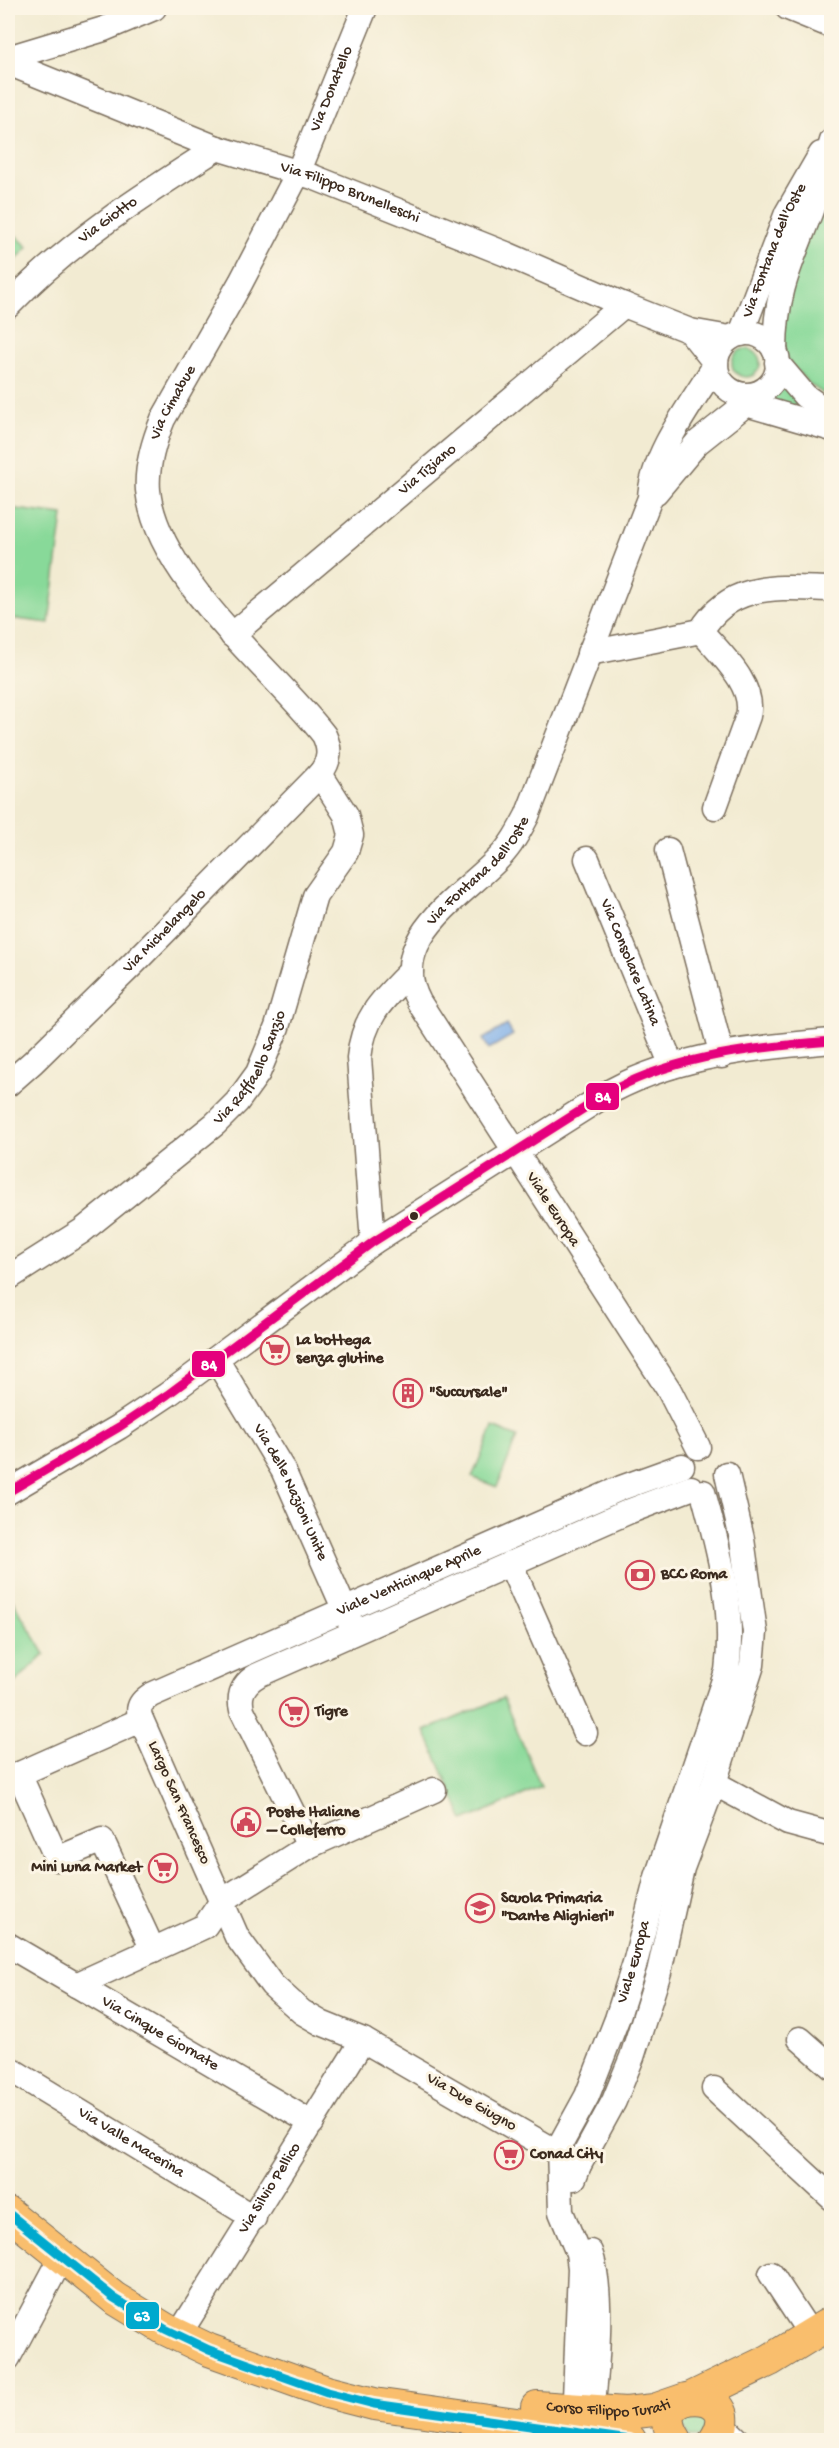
<svg xmlns="http://www.w3.org/2000/svg" width="839" height="2448" font-family="'Gochi Hand',sans-serif">
<style>
.green{fill:#88d999;stroke:#62825c;stroke-width:1.5}
.water{fill:#7daee9;stroke:#5c6c84;stroke-width:1.5}
.lines{fill:none;stroke-linecap:round;stroke-linejoin:round}
.minor-casing{stroke:#7b6e5d;stroke-width:27}
.major-casing{stroke:#7b6e5d;stroke-width:34}
.minor{stroke:#fff;stroke-width:24}
.major{stroke:#f9be6d;stroke-width:32}
.bus-1-casing{stroke:#fcf5e5;stroke-width:14}
.bus-2-casing{stroke:#fcf5e5;stroke-width:14}
.bus-1{stroke:#e5007d;stroke-width:9}
.bus-2{stroke:#00a9ce;stroke-width:9}
.bus-dot{fill:#3b2a1e;stroke:#fcf5e5;stroke-width:2}
.labels{text-anchor:middle;dominant-baseline:central;stroke-width:6;stroke-linejoin:round;paint-order:stroke}
.street-label{font-size:16px;fill:#3b2a1e;stroke:#fcf5e5}
.poi-label{font-size:16px;font-weight:bold;fill:#3b2a1e;stroke:#fcf5e5;text-anchor:start}
.line-badge{stroke:#fcf5e5;stroke-width:2}
.badge-label{font-size:16px;text-anchor:middle;font-weight:bold;fill:#fff}
</style>
<rect width="100%" height="100%" fill="#fcf5e5"/>
<filter id="ink" filterUnits="userSpaceOnUse"><feTurbulence type="fractalNoise" baseFrequency=".0167" numOctaves="2"/><feDisplacementMap in="SourceGraphic" scale="12" xChannelSelector="R" yChannelSelector="G"/><feConvolveMatrix kernelMatrix="1 2 1 2 8 2 1 2 1" color-interpolation-filters="sRGB"/></filter>
<filter id="wash" filterUnits="userSpaceOnUse"><feTurbulence type="fractalNoise" baseFrequency=".008" numOctaves="4" result="noise"/><feDisplacementMap in="SourceGraphic" scale="24" xChannelSelector="R" yChannelSelector="G"/><feGaussianBlur stdDeviation="1.35" result="paint"/><feColorMatrix in="noise" values="0 0 0 0 0 0 0 0 0 0 0 0 0 0 0 0 0 1.4 0 .05"/><feComposite in="paint" operator="in"/></filter>
<g filter="url(#wash)">
<rect width="100%" height="100%" fill="#f2ebd2"/>
<g class="green">
<path d="M831,166v233l-23,-16 -23,-26 -6,-59z"/>
<path d="M8,228l20,19 -20,21z"/>
<circle cx="746" cy="363" r="14"/>
<path d="M784,382l32,30 -49,-13z"/>
<path d="M8,508l55,7 -14,108 -41,-5z"/>
<path d="M493,1427l24,10 -20,50 -25,-10z"/>
<path d="M8,1593l37,61 -37,35z"/>
<path d="M503,1698l38,89 -77,34 -39,-90z"/>
<path d="M686,2412l23,2 -6,23h-14l-8,-17z"/>
</g>
<path class="water" d="M507,1025l6,10 -24,14 -6,-10z"/>
</g>
<g filter="url(#ink)">
<g class="lines">
<g class="minor-casing">
<g id="minor">
<path d="M788,8l44,18"/>
<path d="M8,58l96,-29 50,-21"/>
<path id="s1" d="M8,63l209,85 96,29 193,77 118,51 66,26"/>
<path id="s2" d="M8,306c61,-64 135,-111 209,-158"/>
<circle cx="747" cy="364" r="31"/>
<path id="s3" d="M741,334l46,-121 34,-59"/>
<path d="M775,351c0,-58 15,-86 35,-138 9,-24 15,-48 22,-72"/>
<path d="M777,363l28,33 27,19"/>
<path d="M746,404l86,25"/>
<path d="M656,492l41,-49 49,-39"/>
<path d="M701,631c30,-51 80,-43 131,-42"/>
<path id="s4" d="M232,635l392,-330"/>
<path d="M589,653l112,-22c18,22 55,54 47,85l-33,91"/>
<path d="M668,850l54,206"/>
<path id="s5" d="M587,859l85,207"/>
<path id="s6" d="M8,1084l25,-22 101,-99 186,-189c10,-13 11,-24 4,-39 -51,-66 -168,-158 -176,-245 -2,-24 6,-49 15,-71l78,-137 57,-109 67,-165"/>
<path d="M373,1242l-14,-184c4,-41 24,-59 52,-87"/>
<path id="s7" d="M8,1278l74,-47 133,-107 22,-22 21,-29 19,-46 38,-131 31,-44 5,-17 -5,-20 -26,-41"/>
<path id="s8" d="M216,1359l67,111 68,154"/>
<path id="s9" d="M698,1447l-29,-57 -250,-388c-34,-63 44,-106 80,-144 12,-12 20,-27 28,-42l123,-318c2,-44 43,-96 66,-134l-26,-33 40,7"/>
<path d="M8,1492l111,-65 48,-32 206,-153 240,-152c66,-35 145,-43 219,-49"/>
<path d="M510,1563l75,170"/>
<path d="M19,1774l38,85 45,-19 51,110"/>
<path d="M8,1779l133,-59"/>
<path d="M714,1783l74,40 44,12"/>
<path d="M309,1846l-67,-136c-4,-16 2,-27 16,-35l372,-164 61,-23"/>
<path id="s10" d="M8,1945l304,178"/>
<path d="M76,1985l129,-59 17,-25 87,-55 125,-56"/>
<path d="M800,2039l32,28"/>
<path id="s11" d="M8,2068l246,150"/>
<path d="M714,2089l118,109"/>
<path id="s12" d="M579,2165l-216,-125 -42,-17 -19,-11 -30,-27 -35,-48 -97,-220c-3,-11 2,-16 11,-22l470,-207 61,-22"/>
<path d="M574,2178l5,-13 35,-64 18,-44 27,-85 23,-104 32,-85 38,-118 3,-33 -13,-93 -15,-65"/>
<path d="M590,2252c14,37 7,118 2,159"/>
<path d="M771,2274l40,61"/>
<path id="s13" d="M178,2336l185,-296"/>
<path d="M8,2358l54,-101"/>
<path id="s14" d="M574,2425l6,-157 -2,-15 -17,-41 -2,-65 28,-51 30,-77 18,-56 22,-86 70,-206c8,-61 -8,-121 -24,-179"/>
<path d="M722,2425l16,15"/>
</g>
</g>
<g class="major-casing">
<g id="major">
<path d="M8,2213l106,85 51,31 44,21 118,42 47,12 256,36"/>
<path d="M693,2397l77,-37 62,-38"/>
<path id="s15" d="M537,2407l89,6 28,-3 32,-11"/>
<path d="M676,2440c-36,-55 75,-56 39,0"/>
</g>
</g>
<use href="#minor" class="minor"/>
<use href="#major" class="major"/>
<g class="bus-1-casing">
<path id="bus-1" d="M8,1492l111,-65 48,-32 206,-153 240,-152c66,-35 145,-43 219,-49"/>
</g>
<g class="bus-2-casing">
<path id="bus-2" d="M8,2213l106,85 51,31 44,21 118,42 47,12 256,36"/>
</g>
<use href="#bus-1" class="bus-1"/>
<use href="#bus-2" class="bus-2"/>
</g>
</g>
<defs>
<g id="supermarket-ring" transform="scale(1.5)"><circle r="9.5" fill="#fcf5e5" stroke="#d1495b" stroke-width="1.5"/><path d="M-6-5.5h2.5l.6 2H6L4.5 2H-2.5L-4.4-4H-6ZM-1.5 3.2a1.3 1.3 0 1 0 .1 0ZM3 3.2a1.3 1.3 0 1 0 .1 0Z" fill="#d1495b"/></g>
<g id="building-ring" transform="scale(1.5)"><circle r="9.5" fill="#fcf5e5" stroke="#d1495b" stroke-width="1.5"/><path d="M-4-6H4V6H1V3H-1V6H-4ZM-2.5-4.3h1.7v1.8h-1.7ZM.8-4.3h1.7v1.8H.8ZM-2.5-1h1.7V.8h-1.7ZM.8-1h1.7V.8H.8Z" fill="#d1495b"/></g>
<g id="bank-ring" transform="scale(1.5)"><circle r="9.5" fill="#fcf5e5" stroke="#d1495b" stroke-width="1.5"/><path d="M-6-4H6V4H-6ZM0-2.3a2.3 2.3 0 1 0 0 4.6a2.3 2.3 0 1 0 0-4.6Z" fill="#d1495b"/></g>
<g id="civic-ring" transform="scale(1.5)"><circle r="9.5" fill="#fcf5e5" stroke="#d1495b" stroke-width="1.5"/><path d="M-.6-6.5H3V-4.5H.6V-3L4-1V1h2V6H-6V1h2V-1L-.6-3ZM-1.2 2.5V6h2.4V2.5Z" fill="#d1495b"/></g>
<g id="school-ring" transform="scale(1.5)"><circle r="9.5" fill="#fcf5e5" stroke="#d1495b" stroke-width="1.5"/><path d="M0-5L7-2L0 1L-7-2ZM-4 1L0 2.5L4 1V4Q0 6-4 4Z" fill="#d1495b"/></g>
</defs>
<g fill-rule="evenodd">
<use href="#supermarket-ring" x="275" y="1350"/>
<use href="#building-ring" x="408" y="1393"/>
<use href="#bank-ring" x="640" y="1575"/>
<use href="#supermarket-ring" x="294" y="1712"/>
<use href="#civic-ring" x="246" y="1822"/>
<use href="#supermarket-ring" x="163" y="1868"/>
<use href="#school-ring" x="480" y="1908"/>
<use href="#supermarket-ring" x="509" y="2155"/>
</g>
<circle class="bus-dot" cx="414" cy="1216" r="5"/>
<g class="labels">
<g class="street-label">
<text stroke="none"><textPath href="#s6" startOffset="1232">Via Donatello</textPath></text>
<text stroke="none"><textPath href="#s1" startOffset="366">Via Filippo Brunelleschi</textPath></text>
<text stroke="none"><textPath href="#s2" startOffset="132">Via Giotto</textPath></text>
<text stroke="none"><textPath href="#s3" startOffset="90">Via Fontana dell'Oste</textPath></text>
<text stroke="none"><textPath href="#s6" startOffset="880">Via Cimabue</textPath></text>
<text stroke="none"><textPath href="#s4" startOffset="256">Via Tiziano</textPath></text>
<text stroke="none"><textPath href="#s9" startOffset="682">Via Fontana dell'Oste</textPath></text>
<text stroke="none"><textPath href="#s6" startOffset="219">Via Michelangelo</textPath></text>
<text stroke="none"><textPath href="#s5" startOffset="112">Via Consolare Latina</textPath></text>
<text stroke="none"><textPath href="#s7" startOffset="326">Via Raffaello Sanzio</textPath></text>
<text transform="translate(552 1210) rotate(57)">Viale Europa</text>
<text stroke="none"><textPath href="#s8" startOffset="153">Via delle Nazioni Unite</textPath></text>
<text stroke="none"><textPath href="#s12" startOffset="966">Viale Venticinque Aprile</textPath></text>
<text transform="translate(178 1803) rotate(66)">Largo San Francesco</text>
<text stroke="none"><textPath href="#s14" startOffset="482">Viale Europa</textPath></text>
<text stroke="none"><textPath href="#s10" startOffset="176">Via Cinque Giornate</textPath></text>
<text transform="translate(471 2103) rotate(30)">Via Due Giugno</text>
<text stroke="none"><textPath href="#s11" startOffset="144">Via Valle Macerina</textPath></text>
<text stroke="none"><textPath href="#s13" startOffset="174">Via Silvio Pellico</textPath></text>
<text stroke="none"><textPath href="#s15" startOffset="72">Corso Filippo Turati</textPath></text>
</g>
<g class="poi-label">
<text x="296" y="1341">La bottega<tspan x="296" dy="18">senza glutine</tspan></text>
<text x="429" y="1393">"Succursale"</text>
<text x="661" y="1575">BCC Roma</text>
<text x="315" y="1712">Tigre</text>
<text x="267" y="1813">Poste Italiane<tspan x="267" dy="18">– Colleferro</tspan></text>
<text x="142" y="1868" text-anchor="end">Mini Luna Market</text>
<text x="501" y="1899">Scuola Primaria<tspan x="501" dy="18">"Dante Alighieri"</tspan></text>
<text x="530" y="2155">Conad City</text>
</g>
</g>
<g class="line-badge">
<rect x="585" y="1082" width="35" height="29" rx="6" fill="#e5007d"/>
<rect x="191" y="1350" width="35" height="28" rx="6" fill="#e5007d"/>
<rect x="125" y="2301" width="35" height="29" rx="6" fill="#00a9ce"/>
</g>
<g class="badge-label">
<text x="603" y="1102">84</text>
<text x="209" y="1370">84</text>
<text x="142" y="2321">63</text>
</g>
<rect width="839" height="2448" fill="none" stroke="#fcf5e5" stroke-width="30"/>
</svg>
